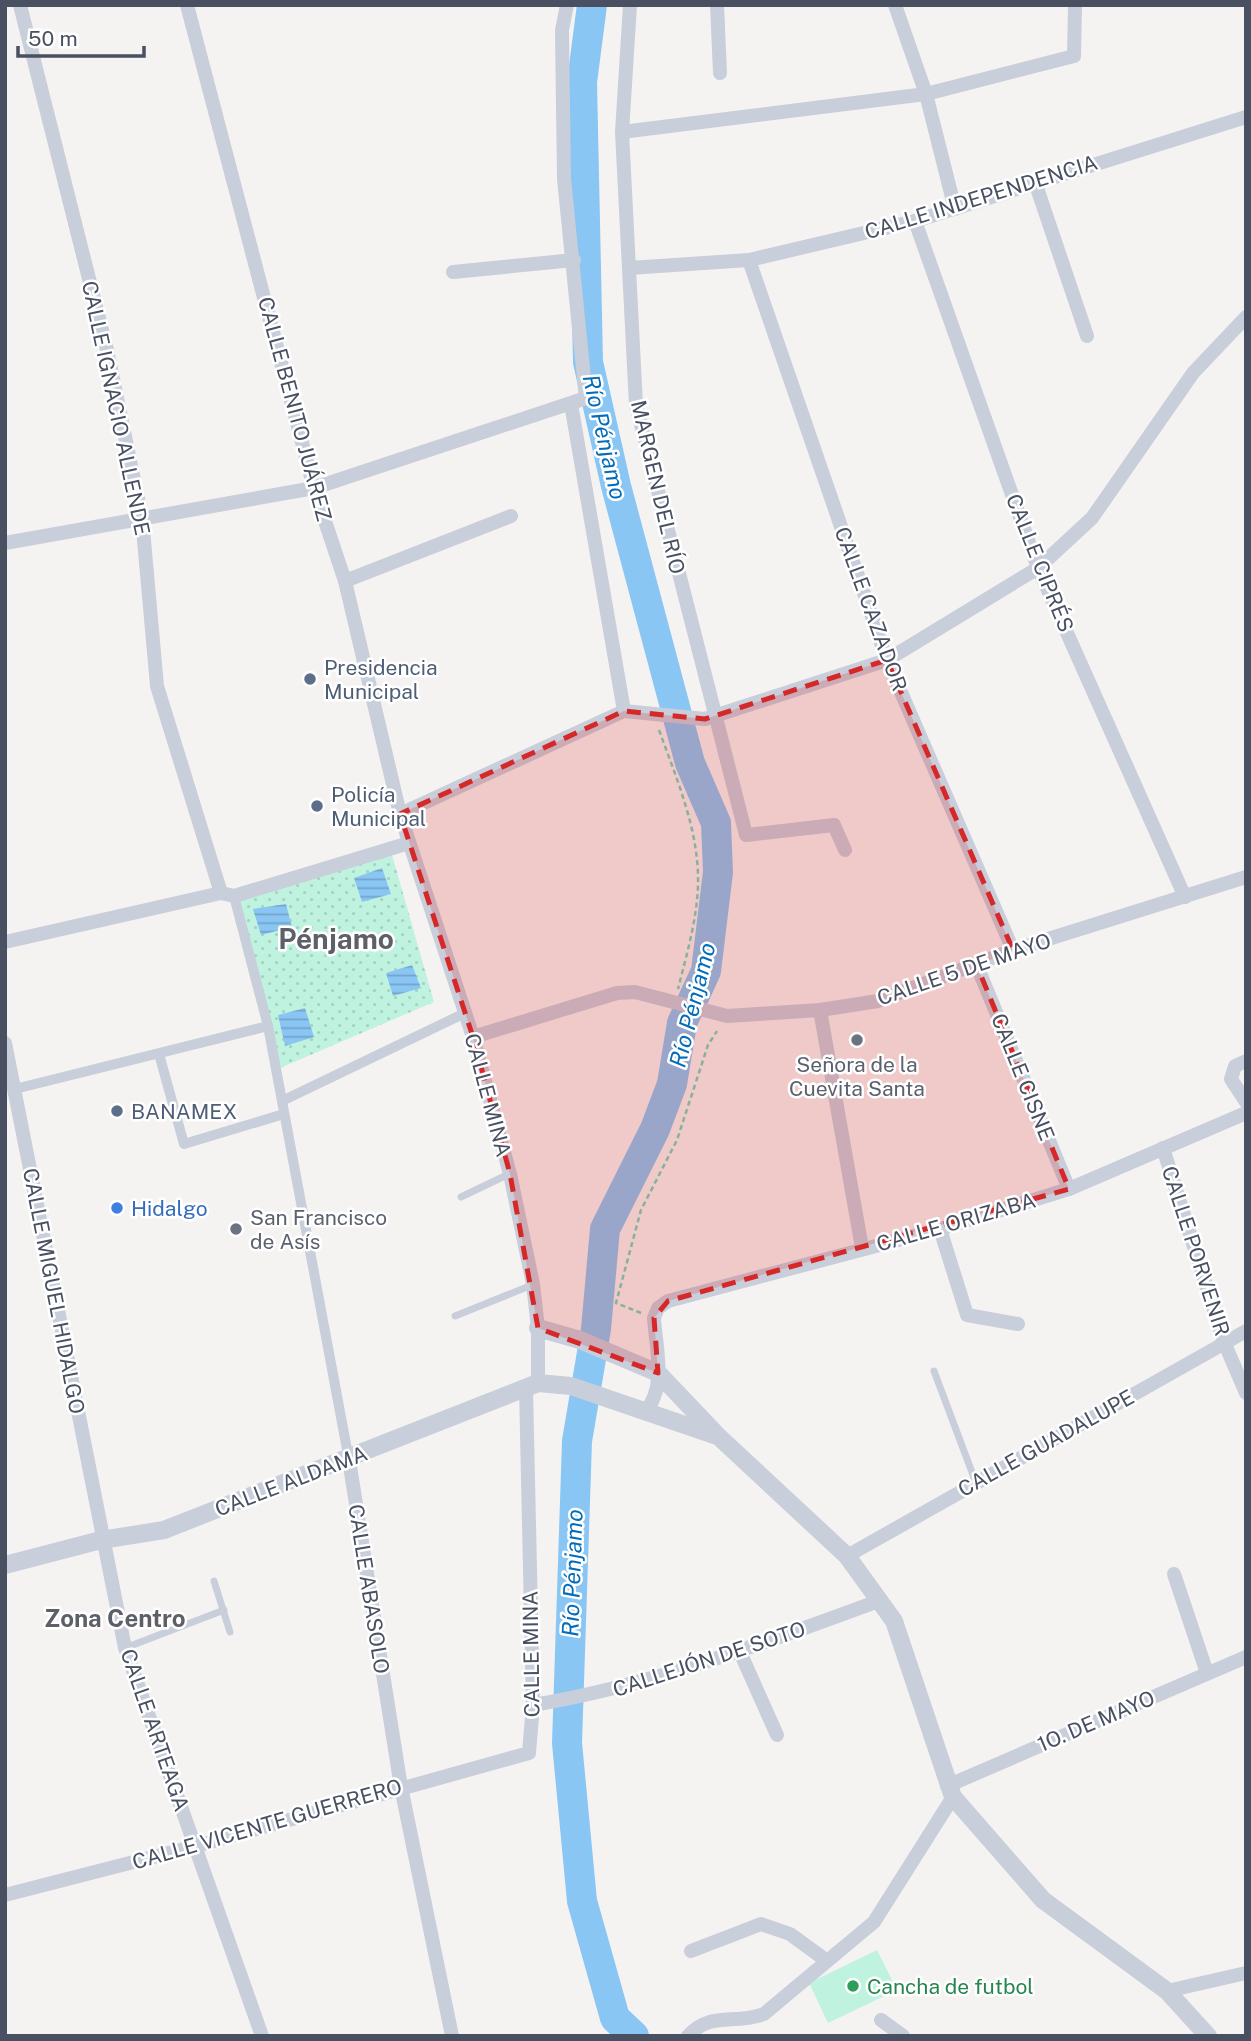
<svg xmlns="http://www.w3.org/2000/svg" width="1251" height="2041" font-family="'Public Sans',sans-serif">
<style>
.grass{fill:url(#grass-dots)}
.pitch{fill:#c0f3df}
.water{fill:url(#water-rules)}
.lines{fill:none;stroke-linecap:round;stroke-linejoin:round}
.river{stroke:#8ac6f3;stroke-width:30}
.path{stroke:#75d4ba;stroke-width:2.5;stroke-dasharray:5 3.5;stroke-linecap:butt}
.service{stroke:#c8ceda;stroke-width:7}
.pedestrian{stroke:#c8ceda;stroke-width:10}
.minor{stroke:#c8ceda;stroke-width:14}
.tertiary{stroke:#c8ceda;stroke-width:18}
.marked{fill:#d62828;fill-opacity:0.2;stroke:#d62828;stroke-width:5;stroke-dasharray:14 9;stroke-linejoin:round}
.service-dot{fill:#5c6f8a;stroke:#fff;stroke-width:2.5}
.worship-dot{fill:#6b7280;stroke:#fff;stroke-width:2.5}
.shop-dot{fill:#3f7fe0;stroke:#fff;stroke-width:2.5}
.leisure-dot{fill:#2e9e5b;stroke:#fff;stroke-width:2.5}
.labels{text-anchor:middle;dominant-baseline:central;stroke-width:5;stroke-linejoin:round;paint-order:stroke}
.street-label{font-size:21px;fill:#485061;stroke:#fff}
.service-label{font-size:21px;fill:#4e5e75;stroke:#fff;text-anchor:start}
.worship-label{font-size:21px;fill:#5b616d;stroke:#fff}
.shop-label{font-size:21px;fill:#366cbe;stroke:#fff;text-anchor:start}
.leisure-label{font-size:21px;fill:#27864d;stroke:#fff;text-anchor:start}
.water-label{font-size:23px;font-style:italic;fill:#026cbb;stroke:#fff}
.quarter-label{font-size:24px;font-weight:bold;fill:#5e6068;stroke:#fff}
.district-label{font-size:28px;font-weight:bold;fill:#5e6068;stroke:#fff}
</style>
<defs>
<pattern id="grass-dots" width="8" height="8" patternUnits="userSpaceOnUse" patternTransform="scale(1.75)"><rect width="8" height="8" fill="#c0f3df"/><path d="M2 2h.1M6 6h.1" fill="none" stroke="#a6d2c2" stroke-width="1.8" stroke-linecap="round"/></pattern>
<pattern id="water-rules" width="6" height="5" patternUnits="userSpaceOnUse" patternTransform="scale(1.75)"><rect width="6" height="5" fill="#8ac6f3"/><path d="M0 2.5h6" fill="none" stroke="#73a3c8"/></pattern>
</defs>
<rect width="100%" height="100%" fill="#f5f3f2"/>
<path class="grass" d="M391,851l43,151 -154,66 -43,-167z"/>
<path class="pitch" d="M877,1950l20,40 -69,33 -19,-40z"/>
<g class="water">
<path d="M382,868l9,26 -29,8 -8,-24z"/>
<path d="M286,904l6,23 -31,8 -8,-26z"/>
<path d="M412,965l9,23 -28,8 -7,-23z"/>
<path d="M305,1008l9,29 -29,9 -7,-31z"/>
</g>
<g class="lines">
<path class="river" d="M592,5l-10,77 6,280 28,124 74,277 26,60 2,49 -12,99 -24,52 -10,61 -17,45 -50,100 -9,100 -19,112 -10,302 15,158 33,117 19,18"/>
<g class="path">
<path d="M659,730c17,47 38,96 39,146 1,37 -11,77 -20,113"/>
<path d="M641,1313l-25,-10 25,-93 36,-70 31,-95 9,-14"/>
</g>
<g class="service">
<path d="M461,1197l48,-23"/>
<path d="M455,1316l77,-31"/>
<path d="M934,1371l42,112"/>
<path d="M214,1581l16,51"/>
<path d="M125,1648l99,-38"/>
</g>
<g class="pedestrian">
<path d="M234,896l34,130 81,434"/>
<path d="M159,1054l25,90 100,-30"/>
<path d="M15,1089l253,-63"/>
<path d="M282,1101l183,-88"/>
</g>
<g class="minor">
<path d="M20,5l87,345 35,168 15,168 64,207"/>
<path d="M187,5l127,483 31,93 55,233 73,223 37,137 23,110 5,44v55"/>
<path d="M630,5l-8,127 14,273 110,430 88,-10 11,25"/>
<path d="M717,5l3,68"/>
<path d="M895,5l31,89 29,115"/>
<path d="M622,132l304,-38 148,-38 1,-51"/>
<path d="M1035,182l52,154"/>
<path d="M915,221l123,347 147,329"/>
<path d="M749,260l138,400 126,290"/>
<path d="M629,268l120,-8 166,-39 331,-104"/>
<path d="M453,272l121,-12"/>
<path d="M571,404l53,307"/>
<path d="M5,543l309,-55 272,-90 -22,-219 -2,-149 5,-25"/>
<path d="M345,581l166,-65"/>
<path d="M400,814l224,-103 81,8 182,-59 151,-92 54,-50 101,-145 53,-56"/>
<path d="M5,942l216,-49 13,3 175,-53"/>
<path d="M977,966l92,223"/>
<path d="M820,1010l42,238"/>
<path d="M473,1037l144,-44 18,-1 92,24 93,-6 58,-9 135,-51 233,-73"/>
<path d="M5,1043l120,605 137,388"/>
<path d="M1246,1061l-11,5 -4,13 15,23"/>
<path d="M1163,1148l61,194 22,51"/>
<path d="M940,1229l27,86 51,9"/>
<path d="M645,1412c22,-25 11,-63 9,-94l4,-10 10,-7 272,-72 129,-40 177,-76"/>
<path d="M349,1460l52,327 51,249"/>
<path d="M847,1556l399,-225"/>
<path d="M1174,1574l33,99"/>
<path d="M740,1652l37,83"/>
<path d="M533,1705c120,-20 234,-63 348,-105"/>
<path d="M947,1786l299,-129"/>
<path d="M5,1895l191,-49 333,-93 4,-48 -7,-317"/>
<path d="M691,1951l70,-27 29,10 37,27"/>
<path d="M1167,1991l79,-18"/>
<path d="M881,2020l22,16"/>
<path d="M688,2036c23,-25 45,-11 76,-22l110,-92 79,-125"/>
</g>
<g class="tertiary">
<path d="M538,1328l42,12 78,33 60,63 129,120 47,65 59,176 90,103 124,91 41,45"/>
<path d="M5,1565l96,-25 63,-10 374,-147 33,3 143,49"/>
</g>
</g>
<path class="marked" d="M887,660l126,290 -36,16 92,223 -401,112 -14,17 4,55 -120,-45 -28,-154 -37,-137 -73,-223 224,-103 81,8z"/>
<g class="service-dot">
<circle cx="310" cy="679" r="7"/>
<circle cx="317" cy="806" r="7"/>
<circle cx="117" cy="1111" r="7"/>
</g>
<g class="worship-dot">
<circle cx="857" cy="1040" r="7"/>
<circle cx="236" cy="1229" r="7"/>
</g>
<circle class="shop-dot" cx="117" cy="1208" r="7"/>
<circle class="leisure-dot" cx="853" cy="1986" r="7"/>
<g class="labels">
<g class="street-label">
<text transform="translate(981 197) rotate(-17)">CALLE INDEPENDENCIA</text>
<text transform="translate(116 408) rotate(78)">CALLE IGNACIO ALLENDE</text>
<text transform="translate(295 409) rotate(75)">CALLE BENITO JUÁREZ</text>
<text transform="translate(658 487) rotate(77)">MARGEN DEL RÍO</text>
<text transform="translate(1040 563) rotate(68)">CALLE CIPRÉS</text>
<text transform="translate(871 609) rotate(70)">CALLE CAZADOR</text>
<text transform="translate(964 969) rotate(-19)">CALLE 5 DE MAYO</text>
<text transform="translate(1023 1077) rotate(68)">CALLE CISNE</text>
<text transform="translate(488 1095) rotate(75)">CALLE MINA</text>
<text transform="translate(956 1222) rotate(-16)">CALLE ORIZABA</text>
<text transform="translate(1196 1251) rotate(72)">CALLE PORVENIR</text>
<text transform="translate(54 1291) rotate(79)">CALLE MIGUEL HIDALGO</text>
<text transform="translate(1046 1443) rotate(-29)">CALLE GUADALUPE</text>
<text transform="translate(291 1481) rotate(-21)">CALLE ALDAMA</text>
<text transform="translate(369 1589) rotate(81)">CALLE ABASOLO</text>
<text transform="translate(531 1654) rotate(-91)">CALLE MINA</text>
<text transform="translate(709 1659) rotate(-18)">CALLEJÓN DE SOTO</text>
<text transform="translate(1096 1721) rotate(-23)">1O. DE MAYO</text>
<text transform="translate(155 1730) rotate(71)">CALLE ARTEAGA</text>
<text transform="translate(267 1824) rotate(-16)">CALLE VICENTE GUERRERO</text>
</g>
<g class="service-label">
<text x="324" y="667">Presidencia<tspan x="324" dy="24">Municipal</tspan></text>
<text x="331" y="794">Policía<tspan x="331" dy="24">Municipal</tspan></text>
<text x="131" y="1111">BANAMEX</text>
</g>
<g class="worship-label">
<text x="857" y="1064">Señora de la<tspan x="857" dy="24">Cuevita Santa</tspan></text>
<text x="250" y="1217" text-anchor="start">San Francisco<tspan x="250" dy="24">de Asís</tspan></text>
</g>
<g class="shop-label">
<text x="131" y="1208">Hidalgo</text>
</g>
<g class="leisure-label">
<text x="867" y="1986">Cancha de futbol</text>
</g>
<g class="water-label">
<text transform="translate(605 437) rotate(77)">Río Pénjamo</text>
<text transform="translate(692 1005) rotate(-76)">Río Pénjamo</text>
<text transform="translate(572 1573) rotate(-88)">Río Pénjamo</text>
</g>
<g class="quarter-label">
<text x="115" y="1618">Zona Centro</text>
</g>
<g class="district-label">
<text x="336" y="938">Pénjamo</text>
</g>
</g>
<rect width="1251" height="2041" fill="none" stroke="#485061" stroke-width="14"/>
<path d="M18 46v10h126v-10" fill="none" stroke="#485061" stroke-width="3.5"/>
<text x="28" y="46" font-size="21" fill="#485061" stroke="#ffffff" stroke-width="5" paint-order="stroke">50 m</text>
</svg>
